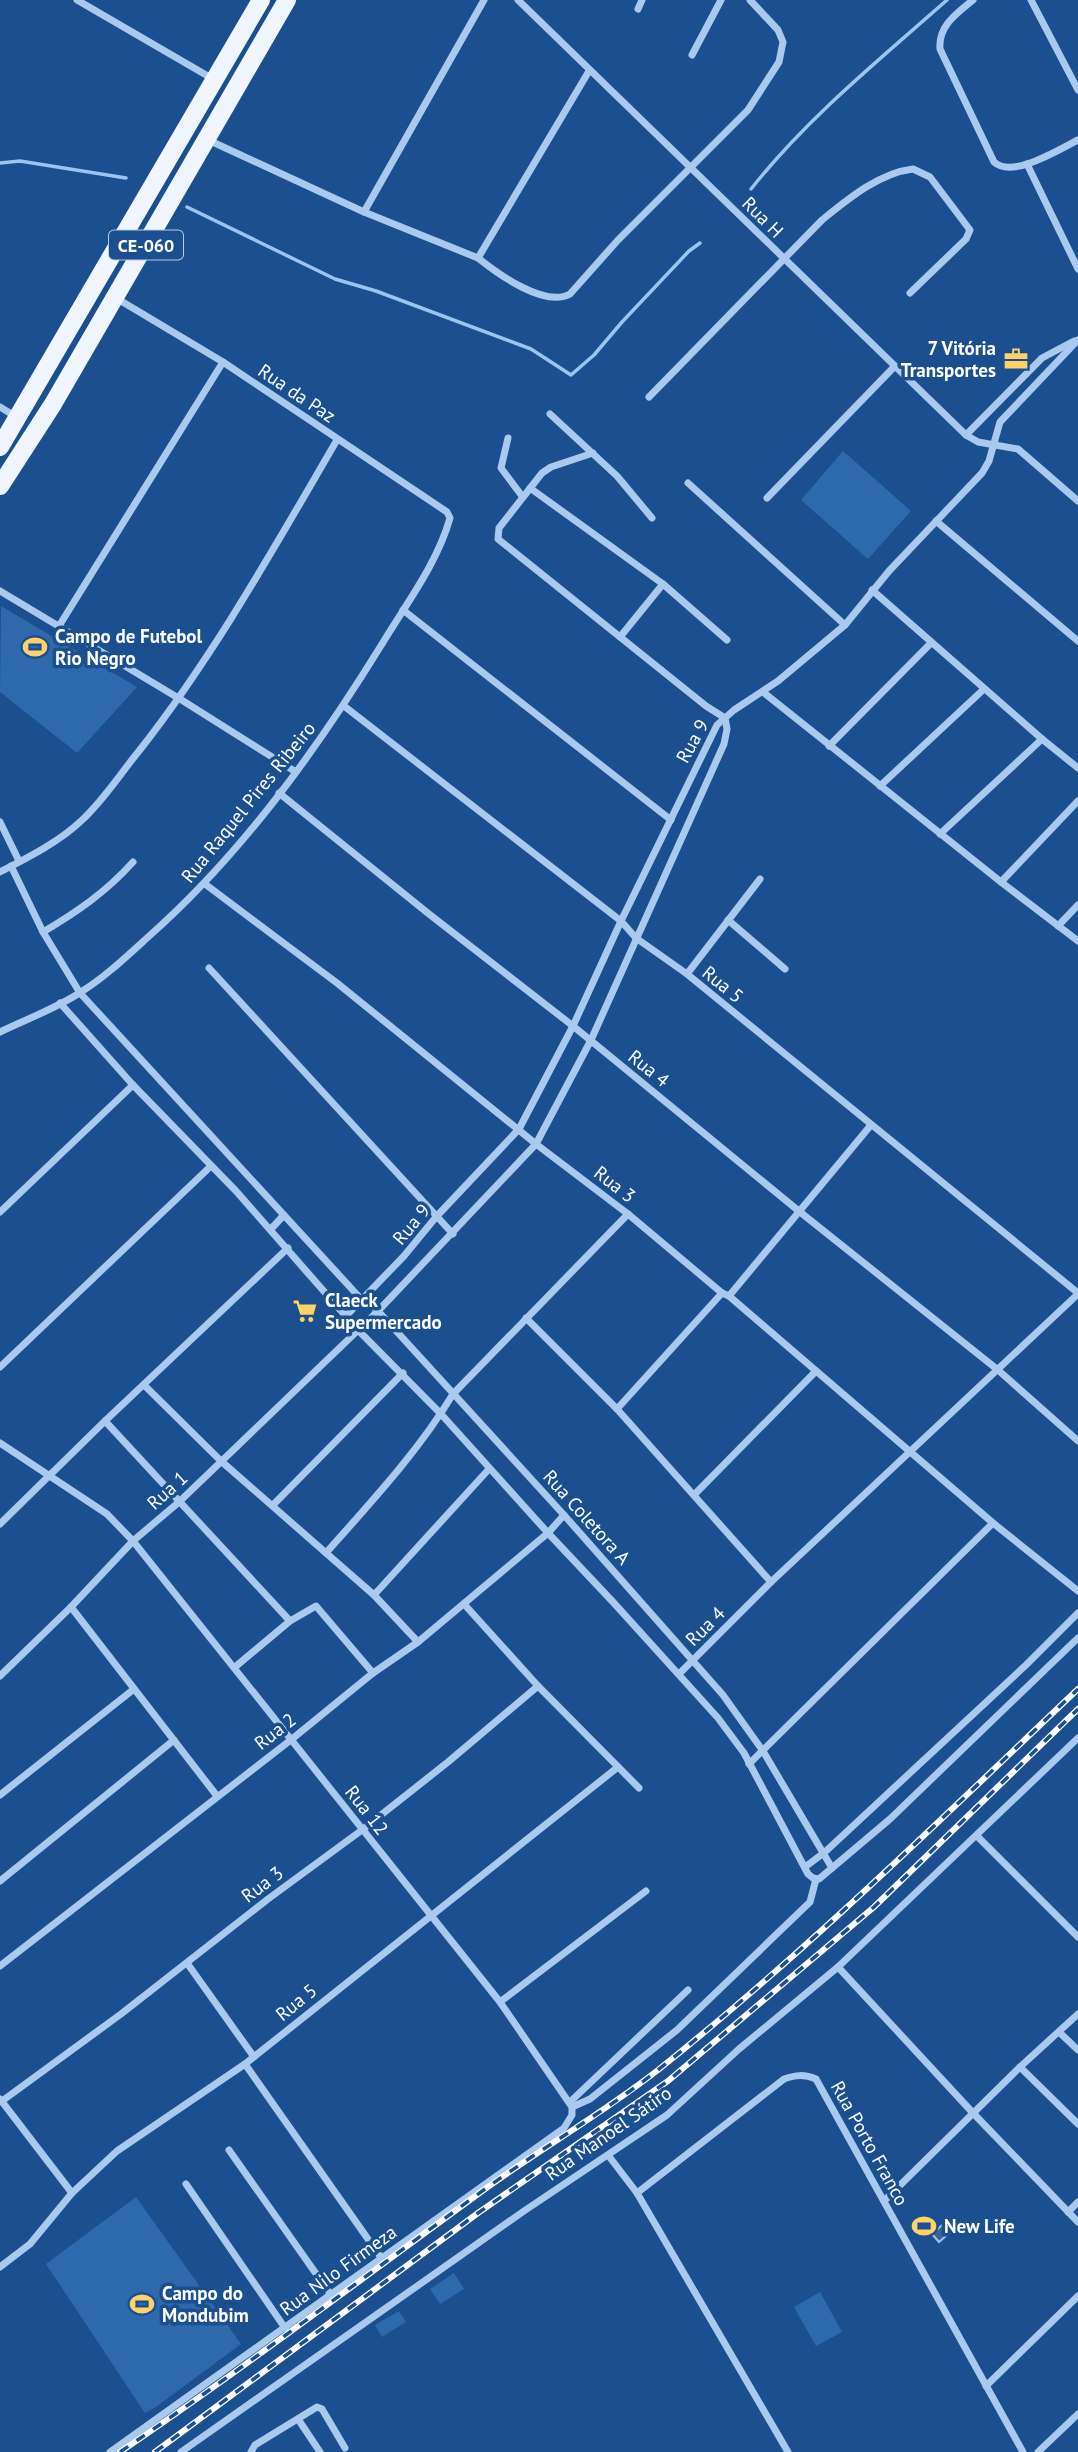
<svg xmlns="http://www.w3.org/2000/svg" width="1078" height="2452" font-family="'PT Sans',sans-serif">
<style>
.green{fill:#2e69ad}
.water{fill:#3c6290;stroke:#9cc4f0;stroke-width:2}
.lines{fill:none;stroke-linecap:round;stroke-linejoin:round}
.stream{stroke:#9cc4f0;stroke-width:3.5}
.minor{stroke:#a9c9ee;stroke-width:7}
.primary{stroke:#f0f6ff;stroke-width:18}
.rail-casing{stroke:#fff;stroke-width:6}
.rail{stroke:#1b4f8f;stroke-width:3.5;stroke-dasharray:10;stroke-linecap:butt}
.labels{text-anchor:middle;dominant-baseline:central;stroke-width:7;stroke-linejoin:round;paint-order:stroke}
.shield{fill:#1b4f8f;stroke:#bbcadd;stroke-width:2}
.shield-label{font-size:18px;font-weight:bold;fill:#fff}
.street-label{font-size:19px;fill:#fff;stroke:#1b4f8f}
.poi-label{font-size:19px;font-weight:bold;fill:#fff;stroke:#1b4f8f;text-anchor:start}
</style>
<rect width="100%" height="100%" fill="#1b4f8f"/>
<g class="green">
<path d="M843,451l68,60 -43,48 -67,-59z"/>
<path d="M1,606l136,81 -60,66 -77,-61z"/>
<path d="M136,2197l105,147 -85,63 -11,6 -99,-149z"/>
<path d="M454,2273l10,16 -24,15 -10,-15z"/>
<path d="M820,2292l22,40 -26,14 -22,-39z"/>
<path d="M399,2311l7,11 -24,15 -7,-12z"/>
</g>
<path class="water" d="M948,2220l7,8 -16,14 -7,-8z"/>
<g class="lines">
<g class="stream">
<path d="M0,163l20,-2 106,17"/>
<path d="M751,189c56,-71 128,-129 196,-189"/>
<path d="M187,207l148,72 41,12 155,58 40,26 23,-20 28,-33 67,-71 11,-8"/>
</g>
<g class="minor">
<path d="M77,0l136,79"/>
<path d="M518,0l448,435 12,7 40,7 60,52"/>
<path d="M973,0c-16,13 -35,26 -33,49l54,113c18,17 64,-12 84,-22"/>
<path d="M1031,0l47,90"/>
<path d="M638,9l4,-9"/>
<path d="M692,55l29,-55"/>
<path d="M206,139l158,73 114,46c20,16 67,50 92,36l48,-54 130,-130 31,-48 4,-20 -5,-12 -28,-30"/>
<path d="M1027,164l51,105"/>
<path d="M364,212l120,-212"/>
<path d="M478,258l111,-187"/>
<path d="M649,397l173,-177c26,-21 57,-47 91,-51l17,8 40,53 -4,9 -56,54"/>
<path d="M0,407l18,11"/>
<path d="M550,414l67,62 35,42"/>
<path d="M966,435l76,-77 32,-17"/>
<path d="M508,438l-7,30 21,28"/>
<path d="M593,453l-42,14 -9,6 -43,55 -1,11 208,167 19,12"/>
<path d="M688,483l157,142"/>
<path d="M530,488l133,96 64,56"/>
<path d="M767,498l128,-132"/>
<path d="M936,521l142,120"/>
<path d="M872,590l170,149 36,29"/>
<path d="M0,591l180,108 116,73"/>
<path d="M403,610l268,210"/>
<path d="M59,626l164,-264"/>
<path d="M620,637l43,-53"/>
<path d="M763,692l238,190 77,59"/>
<path d="M344,706l277,215 15,17 51,36 391,319"/>
<path d="M829,746l102,-103"/>
<path d="M880,786l104,-97"/>
<path d="M279,793l150,121 144,112 227,186 198,158 80,71"/>
<path d="M0,822l19,39"/>
<path d="M940,834l102,-95"/>
<path d="M11,866l32,66 37,61 281,306 17,12 186,204 159,180 40,56 69,117"/>
<path d="M0,872c27,-14 59,-30 81,-51 23,-21 39,-47 58,-70 76,-97 136,-205 198,-311"/>
<path d="M1001,882l77,-81"/>
<path d="M205,884l132,99 199,161 92,70 94,79 7,3 264,227 85,68"/>
<path d="M728,920l57,49"/>
<path d="M1058,926l20,-21"/>
<path d="M43,932c34,-20 63,-40 90,-70"/>
<path d="M209,968l244,266"/>
<path d="M687,974l73,-95"/>
<path d="M60,1003l73,82 103,106 121,138 84,85 107,119 65,69 105,116 26,35 64,121 5,4 6,1 71,-60 188,-181"/>
<path d="M0,1032c27,-13 57,-24 81,-40 24,-15 45,-35 66,-54 94,-83 169,-187 235,-294 24,-40 55,-80 68,-126l-3,-6 -224,-150 -107,-64"/>
<path d="M0,1212l133,-127"/>
<path d="M271,1229l13,-14"/>
<path d="M729,1296l142,-171"/>
<path d="M346,1316l58,-60 32,-39 83,-88 54,-103 48,-105 96,-196 17,-15 44,-29 67,-56 44,-54 93,-98 7,-12 11,-39 78,-82"/>
<path d="M526,1318l91,91 154,173"/>
<path d="M0,1367l211,-201"/>
<path d="M144,1385l77,76 153,134 44,47"/>
<path d="M617,1409l105,-116"/>
<path d="M105,1421l185,200"/>
<path d="M0,1443l107,71 26,27 367,461 72,105v8l-8,13 -454,324"/>
<path d="M694,1495l122,-124"/>
<path d="M273,1505l130,-132"/>
<path d="M0,1524l105,-103 183,-173"/>
<path d="M326,1553c45,-51 92,-101 127,-159l175,-180"/>
<path d="M374,1595l115,-126"/>
<path d="M464,1604l74,82 101,102"/>
<path d="M71,1607l146,189"/>
<path d="M235,1667l55,-46 26,-15 57,67"/>
<path d="M679,1674l92,-92 307,-288"/>
<path d="M0,1676l71,-69 62,-66 46,-39 199,-191 158,-167 55,-104 133,-296 3,-15 -2,-11"/>
<path d="M749,1764l244,-241"/>
<path d="M0,1795l134,-106"/>
<path d="M977,1836l101,101"/>
<path d="M805,1867l20,-15 201,-187 52,-52"/>
<path d="M0,1881l174,-141"/>
<path d="M187,1963l67,94"/>
<path d="M0,1966l292,-227 81,-66 45,-31 130,-109 16,-18"/>
<path d="M838,1967l135,146 105,109"/>
<path d="M500,2002l146,-111"/>
<path d="M1059,2032l19,18"/>
<path d="M245,2064l137,195"/>
<path d="M1020,2067l58,57"/>
<path d="M0,2099l72,94"/>
<path d="M2,2101l119,-87 147,-115 94,-69 86,-68 90,-76"/>
<path d="M570,2102l118,-112"/>
<path d="M572,2107l18,-8 87,-69 133,-128 6,-23"/>
<path d="M229,2150l102,145"/>
<path d="M608,2155l29,38 151,259"/>
<path d="M186,2184l99,144"/>
<path d="M637,2193l147,-114c12,-4 20,-5 32,0l207,373"/>
<path d="M884,2201l136,-134 58,-53"/>
<path d="M1068,2212l10,-10"/>
<path d="M0,2267l30,-23 42,-51 45,-42 128,-87 373,-297"/>
<path d="M986,2386l92,-90"/>
<path d="M298,2419l22,33"/>
<path d="M181,2452l343,-241 143,-96 72,-66 99,-82 240,-229"/>
<path d="M251,2452l4,-7 62,-38 5,2 23,39"/>
<path d="M1038,2452l40,-38"/>
</g>
<g class="primary">
<path d="M0,447l261,-447"/>
<path d="M0,486l53,-82 234,-404"/>
</g>
<g class="rail-casing">
<g id="rail">
<path d="M120,2452c124,-84 244,-175 365,-263 57,-41 118,-76 173,-119 148,-118 283,-251 420,-381"/>
<path d="M155,2452l323,-239 190,-132 206,-174 204,-198"/>
</g>
</g>
<use href="#rail" class="rail"/>
</g>
<defs>
<g id="office-bare" transform="scale(1.89)"><path d="M-6-3h4V-5.5h4V-3h4V5H-6ZM-1-4.5V-3h2v-1.5ZM-6 0V1H6V0Z" fill="#ffd166" stroke="#1b4f8f" stroke-width="2.5" paint-order="stroke"/></g>
<g id="stadium-bare" transform="scale(1.89)"><path d="M0-5a6.5 5 0 1 0 0 10a6.5 5 0 1 0 0-10ZM-3.5-1.8h7v3.6h-7Z" fill="#ffd166" stroke="#1b4f8f" stroke-width="2.5" paint-order="stroke"/></g>
<g id="supermarket-bare" transform="scale(1.89)"><path d="M-6-5.5h2.5l.6 2H6L4.5 2H-2.5L-4.4-4H-6ZM-1.5 3.2a1.3 1.3 0 1 0 .1 0ZM3 3.2a1.3 1.3 0 1 0 .1 0Z" fill="#ffd166" stroke="#1b4f8f" stroke-width="2.5" paint-order="stroke"/></g>
</defs>
<g fill-rule="evenodd">
<use href="#office-bare" x="1016" y="359"/>
<use href="#stadium-bare" x="35" y="647"/>
<use href="#supermarket-bare" x="305" y="1311"/>
<use href="#stadium-bare" x="924" y="2226"/>
<use href="#stadium-bare" x="142" y="2304"/>
</g>
<g class="labels">
<rect class="shield" x="109" y="230.5" width="74" height="29" rx="5"/>
<g class="shield-label">
<text x="146" y="245">CE-060</text>
</g>
<g class="street-label">
<text transform="translate(763 217) rotate(45)">Rua H</text>
<text transform="translate(297 393) rotate(34)">Rua da Paz</text>
<text transform="translate(692 741) rotate(-61)">Rua 9</text>
<text transform="translate(248 802) rotate(-51)">Rua Raquel Pires Ribeiro</text>
<text transform="translate(723 984) rotate(39)">Rua 5</text>
<text transform="translate(649 1068) rotate(39)">Rua 4</text>
<text transform="translate(615 1184) rotate(38)">Rua 3</text>
<text transform="translate(411 1224) rotate(-50)">Rua 9</text>
<text transform="translate(167 1490) rotate(-42)">Rua 1</text>
<text transform="translate(587 1517) rotate(48)">Rua Coletora A</text>
<text transform="translate(705 1626) rotate(-45)">Rua 4</text>
<text transform="translate(275 1731) rotate(-38)">Rua 2</text>
<text transform="translate(367 1810) rotate(52)">Rua 12</text>
<text transform="translate(262 1884) rotate(-37)">Rua 3</text>
<text transform="translate(296 2002) rotate(-39)">Rua 5</text>
<text transform="translate(608 2133) rotate(-35)">Rua Manoel Sátiro</text>
<text transform="translate(870 2143) rotate(61)">Rua Porto Franco</text>
<text transform="translate(338 2270) rotate(-36)">Rua Nilo Firmeza</text>
</g>
<g class="poi-label">
<text x="996" y="348" text-anchor="end">7 Vitória<tspan x="996" dy="22">Transportes</tspan></text>
<text x="55" y="636">Campo de Futebol<tspan x="55" dy="22">Rio Negro</tspan></text>
<text x="325" y="1300">Claeck<tspan x="325" dy="22">Supermercado</tspan></text>
<text x="944" y="2226">New Life</text>
<text x="162" y="2293">Campo do<tspan x="162" dy="22">Mondubim</tspan></text>
</g>
</g>
</svg>
